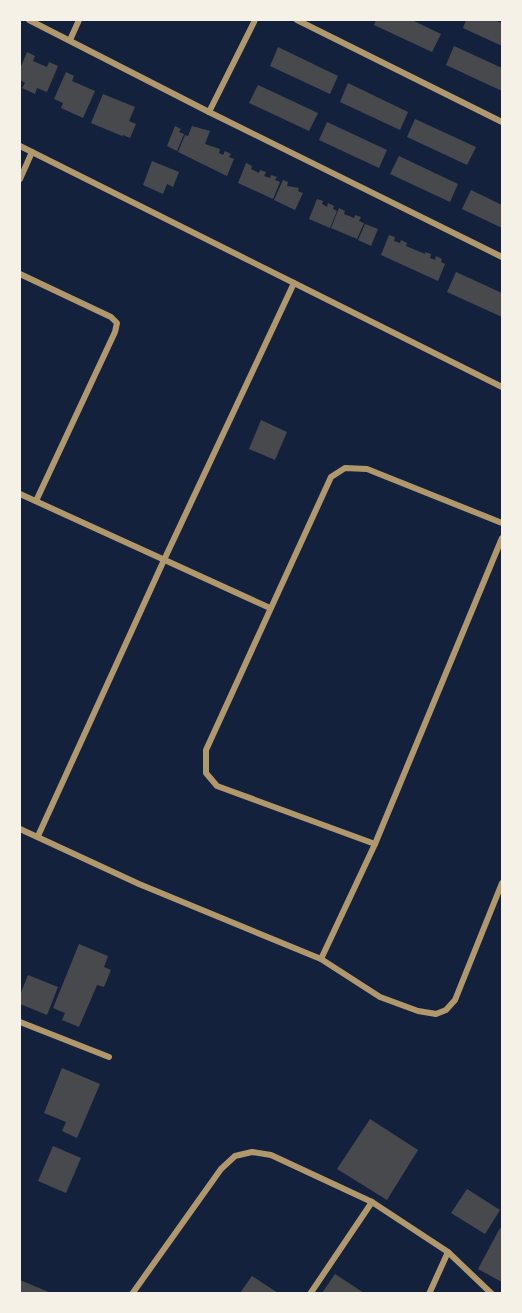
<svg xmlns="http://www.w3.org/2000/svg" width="522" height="1313" font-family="Commissioner,sans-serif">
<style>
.building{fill:#48494c}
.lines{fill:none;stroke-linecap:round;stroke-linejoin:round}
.minor{stroke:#b1986c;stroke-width:6}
</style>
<rect width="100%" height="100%" fill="#14213d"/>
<g class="building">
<path d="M376,20h36l29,14 -9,18 -58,-27z"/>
<path d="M466,20h28l8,3v23l-39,-18z"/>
<path d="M454,46l48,22v23l-56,-26z"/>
<path d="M278,47l60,29 -8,18 -60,-28z"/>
<path d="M27,52l8,4 -2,5 14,6 2,-5 9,4 -11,26 -10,-4 -2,6 -13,-6 3,-5 -5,-3v-11z"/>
<path d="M66,72l8,4 -2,5 23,10 -12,27 -22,-10 2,-5 -9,-4z"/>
<path d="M348,83l60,29 -8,18 -60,-28z"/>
<path d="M258,85l60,28 -9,18 -60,-28z"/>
<path d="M103,94l32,13 -6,14 7,3 -6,14 -7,-3 -1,1 -31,-13z"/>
<path d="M415,119l61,28 -9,18 -60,-28z"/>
<path d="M327,122l60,28 -8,18 -60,-28z"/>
<path d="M175,126l6,3 -2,3 5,2 -7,17 -10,-5z"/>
<path d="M192,126l18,5 -5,13 15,5 -1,4 4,2 2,-4 6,3 -2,3 5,2 -7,17 -49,-24 7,-17 3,1z"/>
<path d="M399,156l59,28 -8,18 -60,-28z"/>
<path d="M152,161l27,11 -6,15 -6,-3 -4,10 -20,-9z"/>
<path d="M246,163l6,3 -1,3 8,4 1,-3 6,2 -2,4 6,2 1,-3 6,2 -2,3 5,2 -7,17 -35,-16z"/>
<path d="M283,180l5,2 -1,4 12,2 -1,3 5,2 -8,17 -21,-10z"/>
<path d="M471,190l31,15v23l-40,-19z"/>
<path d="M317,199l6,2 -1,3 5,3 1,-4 6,3 -1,3 4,2 -7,17 -21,-9z"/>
<path d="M339,208l6,3 -1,3 10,4 1,-3 6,2 -2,4 5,2 -7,16 -26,-11z"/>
<path d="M365,224l13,5 -7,17 -13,-6z"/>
<path d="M389,235l6,2 -1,4 6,2 1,-3 6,3 -1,3 19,8v-2l6,2 -1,4 5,2 1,-4 6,3 -1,3 4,2 -7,17 -57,-26z"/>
<path d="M456,272l46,21v24l-55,-25z"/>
<path d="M261,420l26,12 -12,28 -26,-11z"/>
<path d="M79,944l29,12 -4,11 7,3 -7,17 -7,-2 -18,42 -17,-7 3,-7 -12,-5z"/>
<path d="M28,975l30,12 -11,28 -27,-11v-9z"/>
<path d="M62,1068l38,16 -23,54 -15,-7 4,-9 -22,-9z"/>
<path d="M370,1119l48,31 -31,50 -50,-31z"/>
<path d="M53,1146l28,12 -15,35 -28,-12z"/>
<path d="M467,1189l33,21 -15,24 -34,-21z"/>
<path d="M500,1228l2,2v52l-24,-13z"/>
<path d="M335,1274l29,19h-42z"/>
<path d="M252,1276l26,17h-38z"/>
<path d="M20,1280l31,13h-31z"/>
</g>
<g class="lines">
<g class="minor">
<path d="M29,20l180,92 293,145"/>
<path d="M297,20l205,102"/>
<path d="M70,40l9,-20"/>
<path d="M209,112l46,-92"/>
<path d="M20,146l274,137 -130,277 -126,276"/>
<path d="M20,179l12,-27"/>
<path d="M20,274l91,43 6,6 -2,9 -79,169"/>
<path d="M294,283l208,104"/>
<path d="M20,494l250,114"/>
<path d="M20,829l119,55 182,75 59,38 38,14 18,3 10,-4 9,-10 47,-117"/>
<path d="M375,844l-158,-58 -11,-13v-23l125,-273 14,-9 22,1 135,54"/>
<path d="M321,959l54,-115 127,-306"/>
<path d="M20,1022l89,35"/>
<path d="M132,1294l89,-125 14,-13 17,-4 19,3 101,47 76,50 44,42"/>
<path d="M310,1294l62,-92"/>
<path d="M429,1294l19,-42"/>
</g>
</g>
<rect width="522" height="1313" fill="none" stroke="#f6f1e7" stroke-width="42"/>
</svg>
